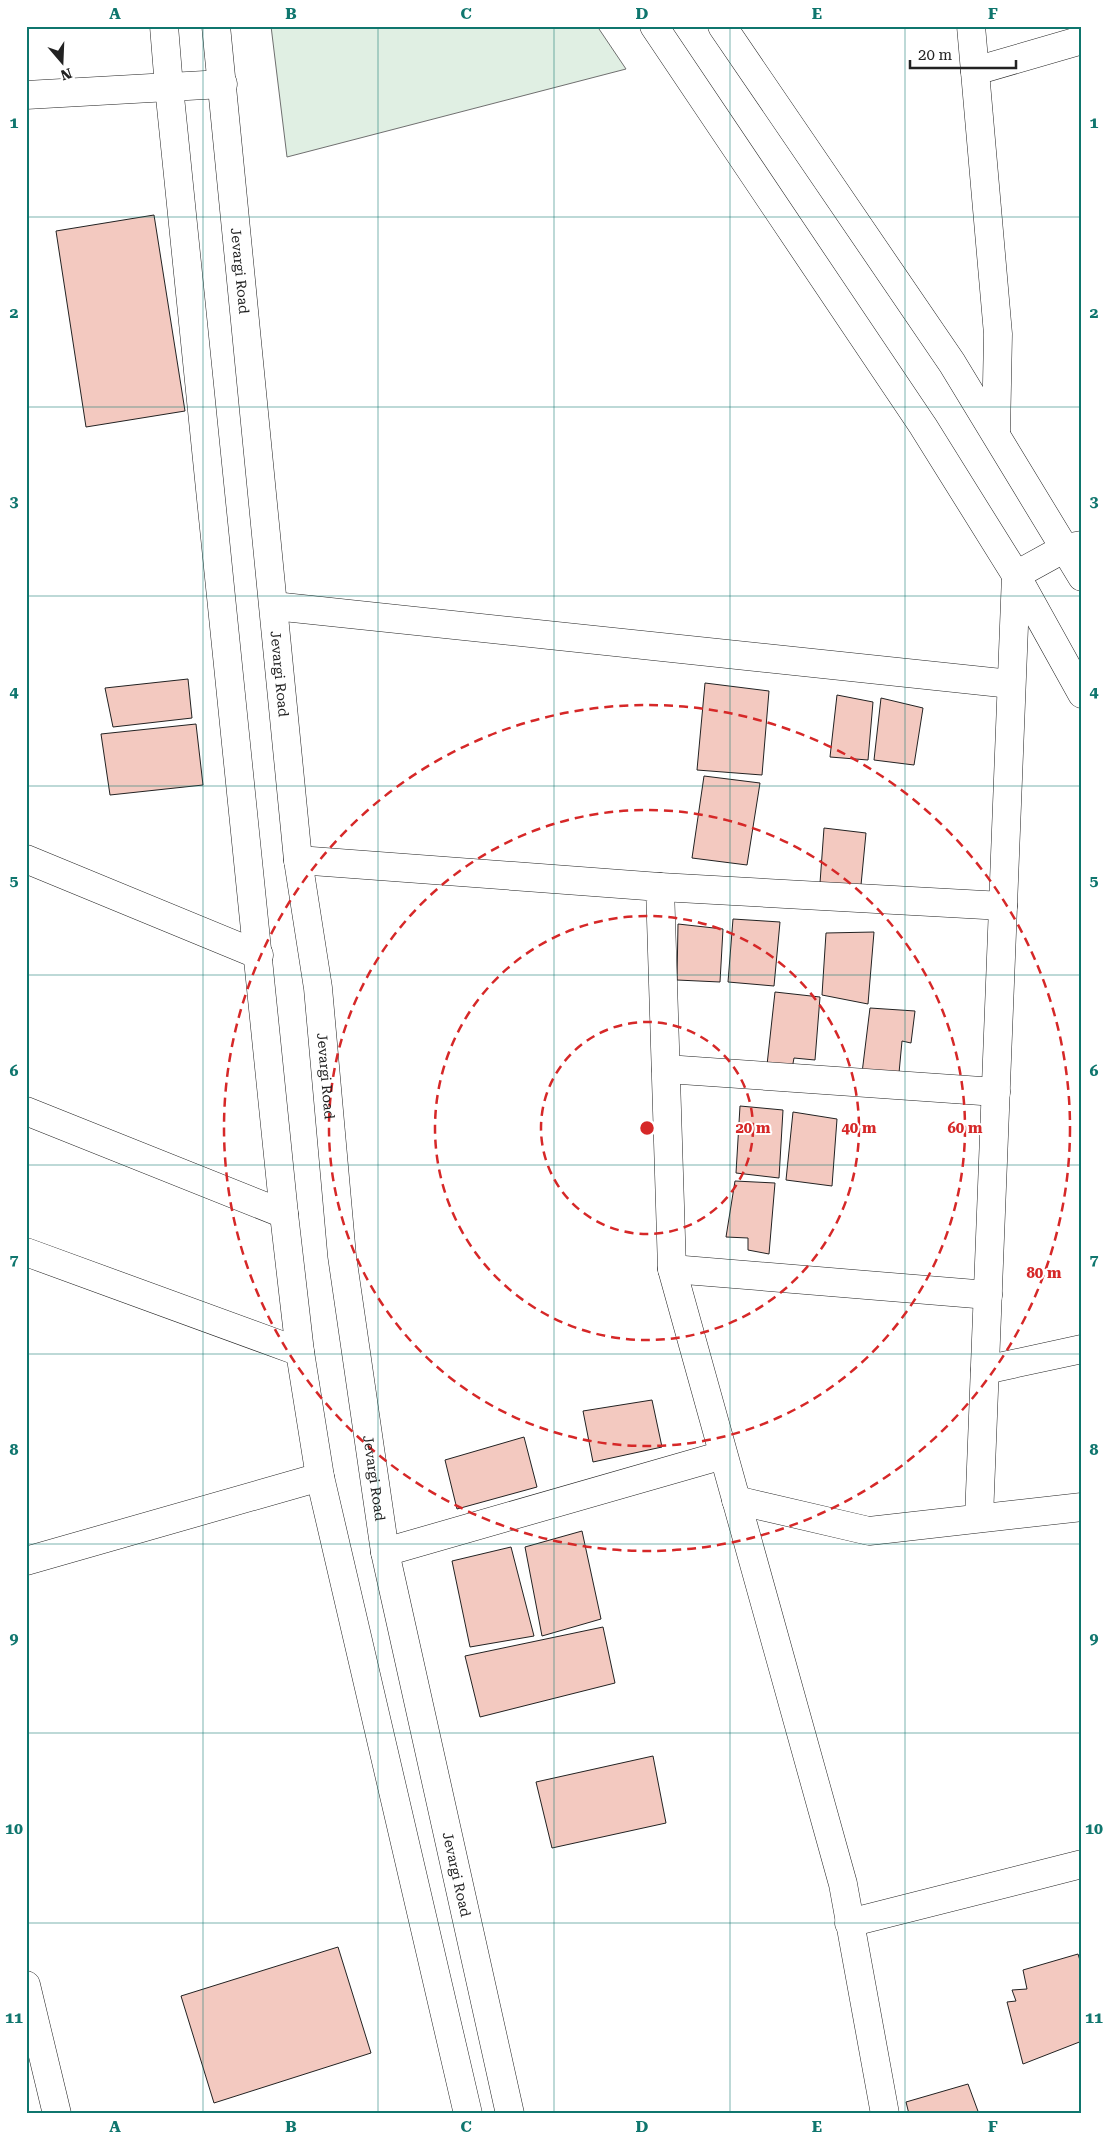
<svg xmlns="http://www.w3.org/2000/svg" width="1108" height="2140" font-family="'Roboto Serif',serif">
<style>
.green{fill:#e0efe3;stroke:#6f6f6f}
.building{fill:#f3c9c0;stroke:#222}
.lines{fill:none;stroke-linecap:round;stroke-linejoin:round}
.minor-casing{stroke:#222;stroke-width:29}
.secondary-casing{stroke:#222;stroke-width:29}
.primary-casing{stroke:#222;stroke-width:29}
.minor{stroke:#fff;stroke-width:28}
.secondary{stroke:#fff;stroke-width:28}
.primary{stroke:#fff;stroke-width:28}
.grid{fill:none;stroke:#0f766e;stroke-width:1;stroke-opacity:0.55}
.ring{fill:none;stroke:#d62828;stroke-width:2.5;stroke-dasharray:9 6}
.labels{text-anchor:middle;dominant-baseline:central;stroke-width:4;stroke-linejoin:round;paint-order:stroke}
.street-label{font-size:14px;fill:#222;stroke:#fff}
.centre{fill:#d62828;stroke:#fff;stroke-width:2.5}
.ring-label{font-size:15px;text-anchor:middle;font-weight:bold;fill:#d62828;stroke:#fff;stroke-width:4;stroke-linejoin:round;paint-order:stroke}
.neatline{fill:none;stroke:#0f766e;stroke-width:2}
.grid-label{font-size:16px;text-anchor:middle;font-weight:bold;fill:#0f766e}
</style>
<rect width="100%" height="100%" fill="#fff"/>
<path class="green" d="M271,26h326l29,43 -339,88z"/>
<g class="building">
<path d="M154,215l31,196 -99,16 -30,-196z"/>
<path d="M188,679l4,39 -79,9 -8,-39z"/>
<path d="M705,683l64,8 -7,84 -65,-5z"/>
<path d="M837,695l36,7 -5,58 -38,-3z"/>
<path d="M881,698l42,10 -9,57 -40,-5z"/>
<path d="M196,724l7,61 -93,10 -9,-61z"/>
<path d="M704,776l56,7 -13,82 -55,-7z"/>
<path d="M824,828l42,5 -5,52 -41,-2z"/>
<path d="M733,919l47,3 -6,64 -46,-4z"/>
<path d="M678,924l45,5 -3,53 -43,-2z"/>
<path d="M874,932l-6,72 -46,-9 4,-62z"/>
<path d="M775,992l45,5 -5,63 -21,-2 -2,11 -25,-4z"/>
<path d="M870,1008l45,3 -4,32 -9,-2 -3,32h-37z"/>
<path d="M740,1106l43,4 -4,68 -43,-5z"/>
<path d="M793,1112l44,7 -5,67 -46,-6z"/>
<path d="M735,1181l40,2 -6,71 -21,-4v-12l-22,-1z"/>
<path d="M652,1400l10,47 -69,15 -10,-51z"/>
<path d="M524,1437l13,50 -80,22 -12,-49z"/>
<path d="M582,1531l19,88 -59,17 -17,-89z"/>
<path d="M511,1547l23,89 -64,11 -18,-86z"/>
<path d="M603,1627l12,56 -135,34 -15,-61z"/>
<path d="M653,1756l13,67 -114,25 -16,-66z"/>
<path d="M338,1947l33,106 -157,50 -33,-107z"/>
<path d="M1078,1954l4,13v74l-59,23 -16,-62 9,-1 -4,-11 15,-1 -4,-19z"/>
<path d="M968,2084l11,30h-70l-3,-12z"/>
</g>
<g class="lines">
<g class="minor-casing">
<g id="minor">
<path d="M971,26l27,308 -2,100"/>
<path d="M975,71l107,-31"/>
<path d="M26,95l197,-11"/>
<path d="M274,606l737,78"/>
<path d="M26,859l233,96"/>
<path d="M298,860l362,27 12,382 171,615 42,230"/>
<path d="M660,887l343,19"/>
<path d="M666,1069l330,23"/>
<path d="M26,1111l258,103"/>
<path d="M26,1252l274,100"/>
<path d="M672,1269l316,26"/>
<path d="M985,1370l97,-21"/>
<path d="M736,1500l133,31 213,-24"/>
<path d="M979,1518l37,-943 49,-27 17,-3"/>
<path d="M385,1552l338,-97"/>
<path d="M26,1561l294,-84"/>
<path d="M849,1923l233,-59"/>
<path d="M26,1985l31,129"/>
</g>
</g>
<g class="secondary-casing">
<g id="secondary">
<path d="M164,26l5,61 115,1127 16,138 20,125 148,637"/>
<path id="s1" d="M216,26l82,834 20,128 24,268 43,296 125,562"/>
</g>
</g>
<g class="primary-casing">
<g id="primary">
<path d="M654,26l269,400 93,149 66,119"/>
<path d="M722,26l230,337 130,214"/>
</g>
</g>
<use href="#minor" class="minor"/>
<use href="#secondary" class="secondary"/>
<use href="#primary" class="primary"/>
</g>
<path class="grid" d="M203,26v2088M378,26v2088M554,26v2088M730,26v2088M905,26v2088M26,217h1056M26,407h1056M26,596h1056M26,786h1056M26,975h1056M26,1165h1056M26,1354h1056M26,1544h1056M26,1733h1056M26,1923h1056"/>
<g class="ring">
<circle cx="647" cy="1128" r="106"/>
<circle cx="647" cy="1128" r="212"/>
<circle cx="647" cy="1128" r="318"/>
<circle cx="647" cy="1128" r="423"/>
</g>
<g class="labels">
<g class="street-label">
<text stroke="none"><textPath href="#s1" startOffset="246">Jevargi Road</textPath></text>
<text stroke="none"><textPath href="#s1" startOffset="651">Jevargi Road</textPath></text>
<text stroke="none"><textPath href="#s1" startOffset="1056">Jevargi Road</textPath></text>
<text stroke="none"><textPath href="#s1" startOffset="1461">Jevargi Road</textPath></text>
<text stroke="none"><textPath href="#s1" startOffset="1866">Jevargi Road</textPath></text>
</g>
</g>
<circle cx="647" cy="1128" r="8" class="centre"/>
<g class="ring-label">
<text x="753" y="1133">20 m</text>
<text x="859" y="1133">40 m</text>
<text x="965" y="1133">60 m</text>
<text x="1044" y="1278">80 m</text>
</g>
<rect width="1108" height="2140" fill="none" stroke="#ffffff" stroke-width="55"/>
<g transform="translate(62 62) rotate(161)" stroke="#ffffff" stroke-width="4" paint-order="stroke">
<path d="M0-4L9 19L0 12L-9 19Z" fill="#222222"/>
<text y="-8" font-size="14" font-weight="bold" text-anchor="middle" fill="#222222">N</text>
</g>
<path d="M910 60v8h106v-8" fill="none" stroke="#222222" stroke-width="2.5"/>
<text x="918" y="60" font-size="15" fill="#222222" stroke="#ffffff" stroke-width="4" paint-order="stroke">20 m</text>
<rect x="28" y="28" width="1052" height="2084" class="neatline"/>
<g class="grid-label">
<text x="115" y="19">A</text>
<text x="291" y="19">B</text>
<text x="466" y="19">C</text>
<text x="642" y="19">D</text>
<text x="817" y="19">E</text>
<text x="993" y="19">F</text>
<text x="14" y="128">1</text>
<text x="1094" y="128">1</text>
<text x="14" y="318">2</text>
<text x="1094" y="318">2</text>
<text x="14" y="507">3</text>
<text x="1094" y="507">3</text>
<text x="14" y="697">4</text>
<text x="1094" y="697">4</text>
<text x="14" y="886">5</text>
<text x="1094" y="886">5</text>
<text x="14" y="1076">6</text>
<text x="1094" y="1076">6</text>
<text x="14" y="1265">7</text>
<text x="1094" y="1265">7</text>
<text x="14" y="1455">8</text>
<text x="1094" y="1455">8</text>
<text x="14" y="1644">9</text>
<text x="1094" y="1644">9</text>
<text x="14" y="1834">10</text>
<text x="1094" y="1834">10</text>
<text x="14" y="2023">11</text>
<text x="1094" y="2023">11</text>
<text x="115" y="2132">A</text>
<text x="291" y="2132">B</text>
<text x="466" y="2132">C</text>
<text x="642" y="2132">D</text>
<text x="817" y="2132">E</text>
<text x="993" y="2132">F</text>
</g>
</svg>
